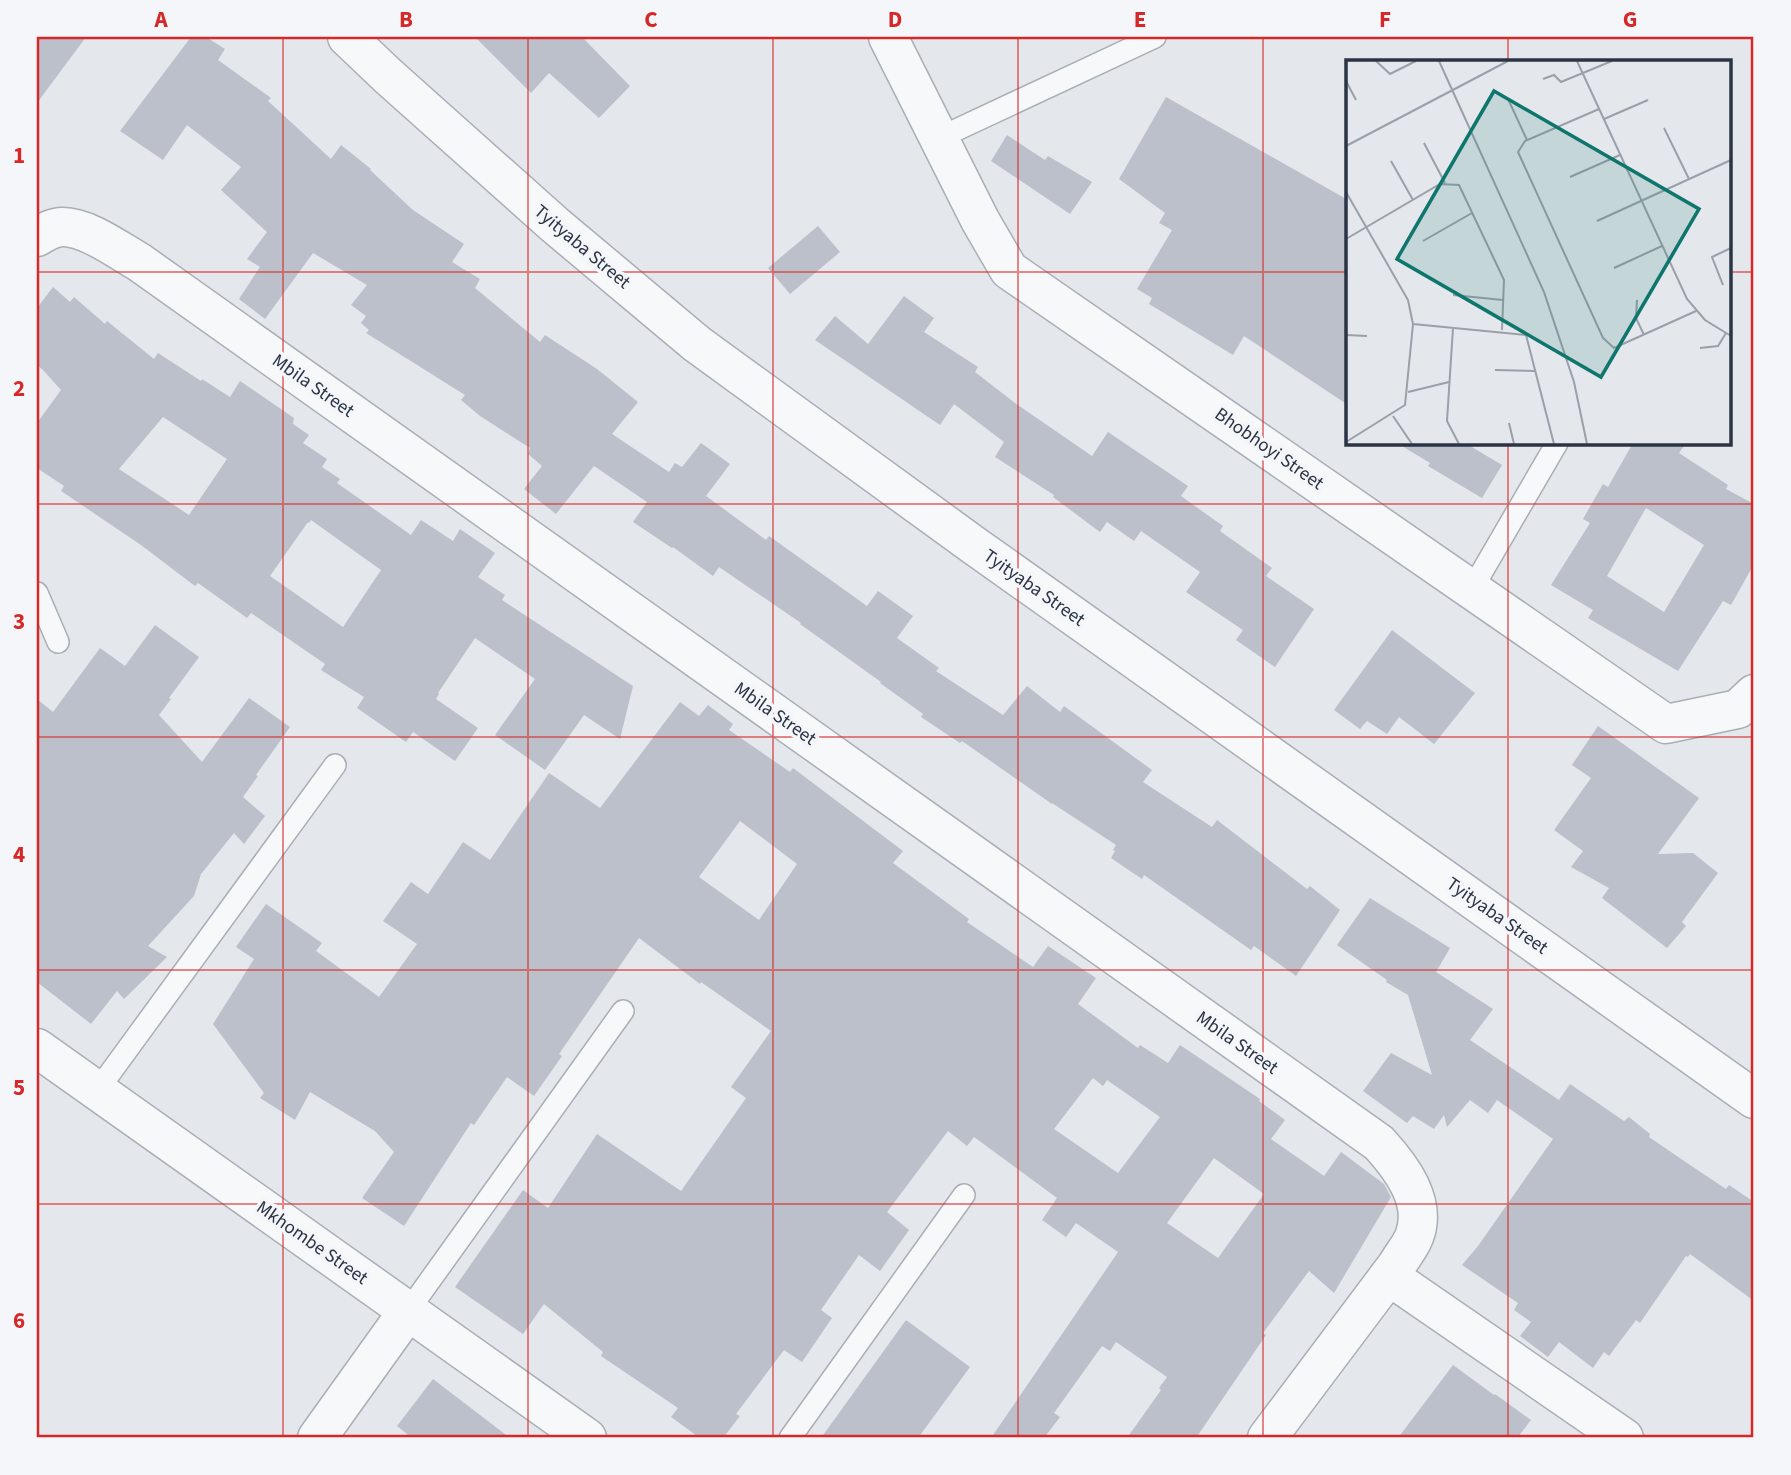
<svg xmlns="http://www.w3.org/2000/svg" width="1791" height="1475" font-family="'Source Sans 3',sans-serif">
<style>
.building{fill:#bbc0ca;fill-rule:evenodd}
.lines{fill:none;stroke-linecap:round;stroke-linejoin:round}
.service-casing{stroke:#a9aeb7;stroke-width:24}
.minor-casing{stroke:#a9aeb7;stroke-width:41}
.service{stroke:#f7f8fa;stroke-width:21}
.minor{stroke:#f7f8fa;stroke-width:38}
.grid{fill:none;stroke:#d62828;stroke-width:2;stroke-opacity:0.55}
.labels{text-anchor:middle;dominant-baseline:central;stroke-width:7;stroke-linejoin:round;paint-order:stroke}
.street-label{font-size:19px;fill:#2b3445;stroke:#f4f6f9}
.inset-road{fill:none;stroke:#9a9fa9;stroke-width:2}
.view{fill:#0f766e;fill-opacity:0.15;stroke:#0f766e;stroke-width:3.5}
.inset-edge{fill:none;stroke:#2b3445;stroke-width:3.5}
.neatline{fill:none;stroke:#d62828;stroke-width:2.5}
.grid-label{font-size:23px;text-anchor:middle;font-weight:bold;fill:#d62828}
</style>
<rect width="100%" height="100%" fill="#e4e7ec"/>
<g class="building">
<path d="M37,37h49l-49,66z"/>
<path d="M191,37h15l19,12 -7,11 53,38 -3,3 63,58 10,-14 30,24 -1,1 43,40 51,34 -12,18 28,17 -5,9 65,54 5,-7 52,34 41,33 -26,32 57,38 6,-9 7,4 19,-24 29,21 -24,32 60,44 3,-4 98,70 11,-15 35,25 -16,22 42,30 -3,3 67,44 24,-29 33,26 4,-6 88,64 -9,12 69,45 5,-7 90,69 3,-3 30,24 -44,66 -42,-30 -3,4 -107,-75 -2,4 -31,-21 4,-7 -2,-1 3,-5 -64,-42v1l-90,-63 -2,2 -39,-26 2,-3 -43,-31 1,-1 -81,-58 1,-1 -82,-56 -6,9 -40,-29 -1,1 -39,-26 14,-20 -53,-36 -38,48 -32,-25 18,-23 -14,-12 2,-6 -50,-32 -19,-16 4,-5 -99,-62 3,-3 -8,-7 5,-7 -15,-11 16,-20 -54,-32 -48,66 -26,-20 21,-32 -13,-8 20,-27 -46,-42 20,-23 -54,-42 -24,35 -43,-29z"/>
<path d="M475,37h107l48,49 -31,32 -50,-45 -18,20z"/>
<path d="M1166,97l182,103v205l-104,-69 -11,19 -84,-51 3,-6 -15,-9 35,-59 -13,-7 6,-10 -46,-34z"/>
<path d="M1007,135l38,25 3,-4 44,26 -22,32 -79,-53z"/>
<path d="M818,226l22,26 -50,42 -22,-26z"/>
<path d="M53,287l17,15 4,-5 31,27 2,-3 47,38 4,-6 43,28 1,-2 28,18 10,-16 54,37 -1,6 16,11 -6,8 24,16 -5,8 18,12 -3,4 74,52 10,-15 32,21 7,-12 35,24 -17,24 27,18 -3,5 131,86 -13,53 -36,-24 -39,55 -50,-35 40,-56 -60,-41 -37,55 1,1 -3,5 42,29 -23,33 -42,-29 -7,10 -49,-34 7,-11 -43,-27 4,-6 -74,-51 -4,5 -49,-35 -3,3 -54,-41 -80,-54 3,-5 -27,-18v-45l24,-33 -18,-20 -6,-5v-57zM163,417l64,42 -38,56 -70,-46zM311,520l70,50 -38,57 -73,-51 38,-54 1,1z"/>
<path d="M904,296l30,22 -10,14 54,35 -3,5 40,31 77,53 16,-24 80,54 -7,10 42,30 -3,5 52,37 -6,8 48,33 -39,58 -39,-27 7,-10 -57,-38 14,-20 -59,-41 -7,10 -27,-19 -7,10 -47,-35 1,-2 -59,-38 9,-15 -50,-38 -14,21 -125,-85 20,-24 33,28z"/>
<path d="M1397,443h68l37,22 -20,33 -54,-32 2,-3z"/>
<path d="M1633,443h53l-7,10 49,32 -2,4 28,15v60l-23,41 -8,-4 -45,70 -90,-53 5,-8 -42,-25 39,-62 -7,-4 20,-35 5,3zM1646,508l58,37 -40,67 -57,-36z"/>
<path d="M155,625l44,32 -30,41 2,1 -12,16 43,47 47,-64 41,29 -34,48 2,1 -15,21 22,19 -21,28 -10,-11 -33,41 -7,22 -46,50 19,11 -43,42 -7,-8 -26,33 -54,-42v-283l16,13 47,-64 25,18z"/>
<path d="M1392,630l83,63 -41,51 -35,-27 -12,17 -20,-13 -7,8 -26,-19z"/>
<path d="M680,702l19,14 9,-11 25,19 -4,6 61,42 3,-4 110,83 -10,12 76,56 -2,3 66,45 15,-21 48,32 -18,26 60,44 2,-3 28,18 12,-18 80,54 -1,2 26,19 -14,19 53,37 17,-24 43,32 7,13 -57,96 -25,-22 -46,62 3,2 -70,103h-69l34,-48 -2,-2 8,-11 -51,-35 -6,9 -8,-5 -48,67 6,4 -16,21h-53l127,-186 -42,-29 -10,14 -24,-17 15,-22 -83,-61 -7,9 -19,-15 -61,81 22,18 -29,41 -21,-16 -38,55 11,8 -30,44 -18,-12 -48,64 4,2 -17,22h-23l-29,-21 7,-9 -77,-52 2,-4 -59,-48 -21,30 -68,-47 68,-97 25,18 49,-74 84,57 65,-93 -15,-11 40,-56 -70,-49 -1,2 -61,-46 -80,116 3,2 -28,40 -27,-19 -33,48 -3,-2 -67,103 -42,-28 32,-46 -19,-21 -65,-39 -15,28 -35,-22 4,-5 -51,-69 41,-65 -18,-12 30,-43 56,39 -6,8 63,46 38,-53 -34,-23 28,-39 17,12 35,-52 27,18 59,-87 51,35zM740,821l57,43 -38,56 -60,-43zM1093,1078l10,8 4,-6 53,37 -42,56 -64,-44zM1214,1158l50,36 -46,64 -51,-35z"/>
<path d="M1598,726l101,72 -41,56 35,-1 25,20 -36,49 4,4 -19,22 -65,-50 7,-10 -38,-21 12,-16 -29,-21 37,-52 -19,-13z"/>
<path d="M1370,898l80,50 -14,24 57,37 -23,31 89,60 11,-16 54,37 5,-4 21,17 -1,3 41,28 36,24 3,-4 25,17v99l-64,-47 -2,3 -2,-1 -46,67 -4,-3 -27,36 -5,-4 -11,16 -34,-26 -11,15 -28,-21 11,-14 -17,-12 4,-7 -56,-38 16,-19 75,-107 -56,-39 -9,13 -18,-13 -23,27 -3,-12 -10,14 -21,-13 -6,7 -44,-32 28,-38 41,22 -24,-80 -22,-13 1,-2 -50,-35z"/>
<path d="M906,1320l64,47 -52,71h-97z"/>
<path d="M1453,1365l41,30 1,-1 36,26 -14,18h-119z"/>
<path d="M433,1379l77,59h-98l-15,-12z"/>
</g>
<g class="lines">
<g class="service-casing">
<g id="service">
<path d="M939,138l216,-101"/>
<path d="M1472,589l85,-146"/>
<path d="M37,593l21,49"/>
<path d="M97,1091l238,-326"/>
<path d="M408,1311l215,-300"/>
<path d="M790,1438l174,-243"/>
</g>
</g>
<g class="minor-casing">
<g id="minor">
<path d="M347,37l41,39 167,149 142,119 275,200 782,555"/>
<path d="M888,37l92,183 29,50 657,454 72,-15 16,-15"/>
<path d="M37,237c8,-5 16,-10 26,-10 24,0 55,23 76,35l1240,881c22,24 49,59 35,94 -4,10 -12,19 -17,28l-130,173"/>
<path d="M37,1048l550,390"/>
<path d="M1389,1276l235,162"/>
<path d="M317,1438l91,-127"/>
</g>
</g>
<use href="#service" class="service"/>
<use href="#minor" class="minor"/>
</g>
<path class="grid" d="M283,37v1401M528,37v1401M773,37v1401M1018,37v1401M1263,37v1401M1508,37v24M37,272h1311M1730,272h24M1508,443v995M37,504h1717M37,737h1717M37,970h1717M37,1204h1717"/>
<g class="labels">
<g class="street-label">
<text transform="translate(582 247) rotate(40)">Tyityaba Street</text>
<text transform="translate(313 386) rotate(35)">Mbila Street</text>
<text transform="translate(1269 449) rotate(35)">Bhobhoyi Street</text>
<text transform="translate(1034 588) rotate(35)">Tyityaba Street</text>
<text transform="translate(775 714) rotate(35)">Mbila Street</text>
<text transform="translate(1497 916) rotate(35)">Tyityaba Street</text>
<text transform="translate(1237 1043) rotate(35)">Mbila Street</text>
<text transform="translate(312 1243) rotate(35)">Mkhombe Street</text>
</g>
</g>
<g transform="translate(1346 60)">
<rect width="385" height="385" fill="#e4e7ec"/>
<path class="inset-road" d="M30,1l14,13 26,-13M93,1l105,231 30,90 13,62M231,1l110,238 18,21 26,16M197,19l11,-4 7,7 51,-21M0,21l10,19M162,39l19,41M253,49l-74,32 -7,11 85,186 11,10 82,-37M258,59l44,-19M318,68l25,51M78,83l21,40M0,86l162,-85M45,101l22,39M224,117l50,-22M0,132l62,108 5,24 -8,81 -59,37M251,161l134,-61M0,179l94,-55 19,1 45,95 -2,50M77,181l49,-28M268,208l48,-22M377,225l-11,-28 19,-9M107,235l50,5M291,240l-1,18 8,17M67,264l113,11 28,109M107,268l-6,93 12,23M0,275l21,1M354,288l18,-2 8,-13M149,310l40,1M62,332l41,-10M47,356l19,28M163,363l5,21"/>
<path class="view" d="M148,31l205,118 -98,168 -204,-118z"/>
<rect width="385" height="385" class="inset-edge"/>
</g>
<rect width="1791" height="1475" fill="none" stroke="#f4f6f9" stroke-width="77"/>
<rect x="38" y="38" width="1714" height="1398" class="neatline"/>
<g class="grid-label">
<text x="161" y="27">A</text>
<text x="406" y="27">B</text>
<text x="651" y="27">C</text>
<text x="895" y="27">D</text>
<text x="1140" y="27">E</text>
<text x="1385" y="27">F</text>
<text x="1630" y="27">G</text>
<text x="19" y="163">1</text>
<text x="19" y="396">2</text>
<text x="19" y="629">3</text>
<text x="19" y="862">4</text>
<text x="19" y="1095">5</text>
<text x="19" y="1328">6</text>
</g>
</svg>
